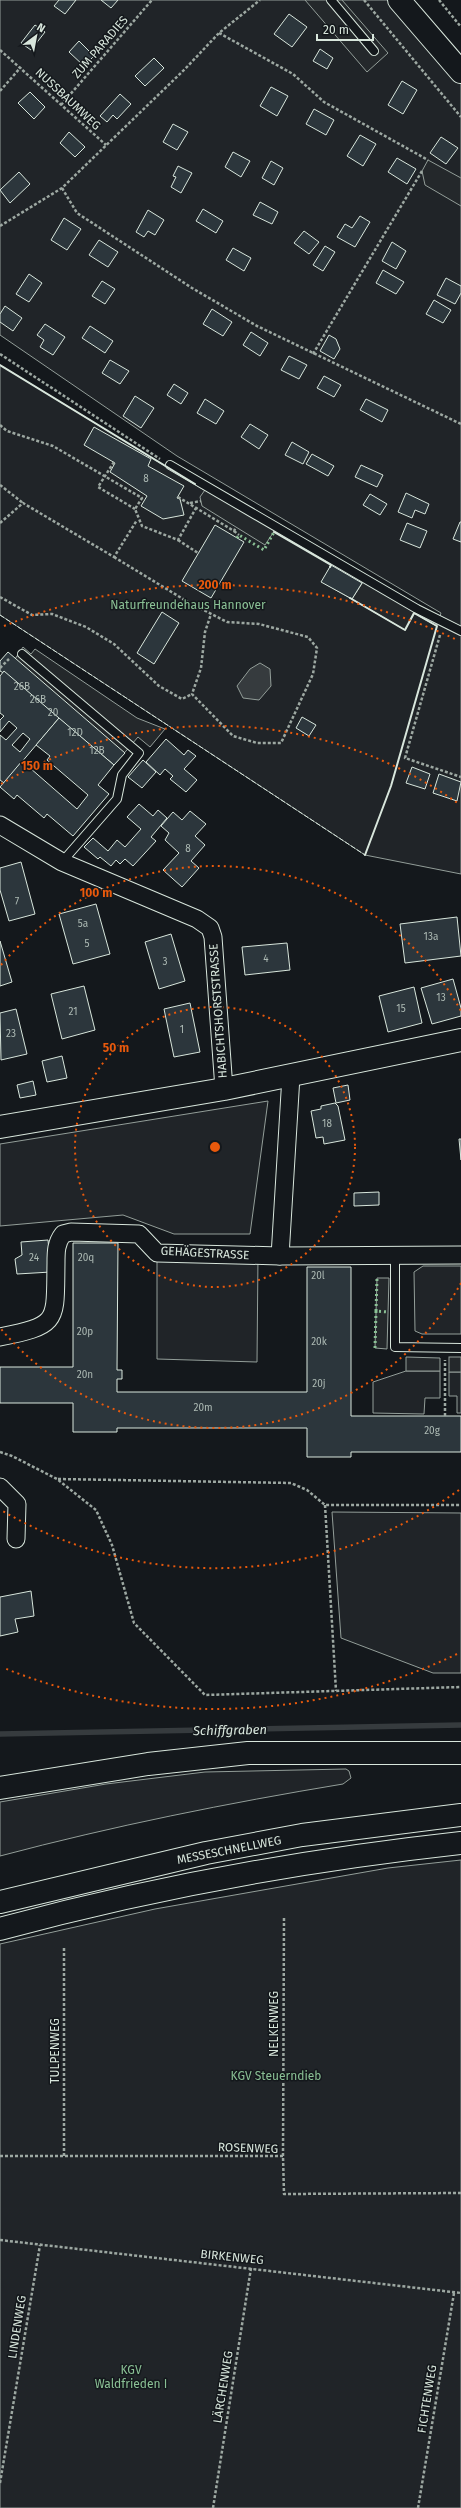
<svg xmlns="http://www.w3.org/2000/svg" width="461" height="2508" font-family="'Fira Sans',sans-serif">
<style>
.green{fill:#202428;stroke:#939e99}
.parking{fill:#24282b;stroke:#939e99}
.water{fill:#363b3e;stroke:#939e99}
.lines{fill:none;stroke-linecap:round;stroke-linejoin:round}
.stream{stroke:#363b3e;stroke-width:5.5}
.building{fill:#2c363c;stroke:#d8e6dc;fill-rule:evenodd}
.lane-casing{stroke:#d8e6dc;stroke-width:10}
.street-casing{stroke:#d8e6dc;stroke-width:19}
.secondary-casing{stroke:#d8e6dc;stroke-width:24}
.highway-casing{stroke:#d8e6dc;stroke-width:24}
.path{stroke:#9da8a2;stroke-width:2.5;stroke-dasharray:3 2;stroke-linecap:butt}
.lane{stroke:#14181c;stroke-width:8}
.street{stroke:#14181c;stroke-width:17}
.secondary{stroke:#14181c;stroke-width:22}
.highway{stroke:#14181c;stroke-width:22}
.hedge{stroke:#8ac095;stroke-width:3;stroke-dasharray:2 3;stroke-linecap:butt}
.fence{stroke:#d8e6dc;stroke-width:1;stroke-dasharray:5 2;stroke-linecap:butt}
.wall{stroke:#d8e6dc;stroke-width:2}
.ring{fill:none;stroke:#e8590c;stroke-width:2;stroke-dasharray:2 4}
.labels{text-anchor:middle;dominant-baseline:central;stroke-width:3;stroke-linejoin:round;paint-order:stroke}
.number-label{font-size:10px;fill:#adbab4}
.street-label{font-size:12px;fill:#d8e6dc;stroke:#14181c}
.park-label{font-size:12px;fill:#8ac095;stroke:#14181c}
.water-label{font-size:13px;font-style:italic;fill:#d8e6dc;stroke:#14181c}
.centre{fill:#e8590c;stroke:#14181c;stroke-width:2}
.ring-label{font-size:12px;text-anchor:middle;font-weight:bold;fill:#e8590c;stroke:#14181c;stroke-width:3;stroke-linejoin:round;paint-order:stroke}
</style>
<rect width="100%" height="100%" fill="#14181c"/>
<g class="green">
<path d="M0,0h399l62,72v802l-96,-19 -365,-240v-250l204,125 3,-3 68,45 56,33 -9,17 83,48 9,-17 22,13 5,-13 -264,-157 -177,-121z"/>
<path d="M268,1101l-18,133h-76l-51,-19 -123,11v-82z"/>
<path d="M157,1253l101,3 -1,106 -100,-3z"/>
<path d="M423,1266h38v68h-39l-7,-3 -1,-59z"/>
<path d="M406,1371h34v27h-15l-1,16 -51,-1v-31z"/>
<path d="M449,1372h12v41h-4v-17h-8z"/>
<path d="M332,1512l129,1v160h-28l-92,-35z"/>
<path d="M346,1769l3,2 2,7 -8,6c-115,19 -230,42 -343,72v-54l106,-18 99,-12z"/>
<path d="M461,1860v648h-461v-564l155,-35 233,-41z"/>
</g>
<g class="parking">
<path d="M305,0h37l46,53 -21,19z"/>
<path d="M428,160l33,18v28l-36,-21 -3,-14z"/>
<path d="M207,487l70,40 -12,18 -63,-39 -2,-9z"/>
<path d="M365,579l52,30 -12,21 -53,-31z"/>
<path d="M23,647l8,7 4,-5 102,69 28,11 -15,18 -12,-10 -24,28 -82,-70 -17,-36z"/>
<path d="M377,1278h12l-2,71 -12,-1z"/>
<path d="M406,1357l34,1v13h-34z"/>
<rect x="449" y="1357" width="12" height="15"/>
</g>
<path class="water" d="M260,663l10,6 1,17 -12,14 -16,-2 -6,-12 13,-17z"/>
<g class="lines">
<path class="stream" d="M0,1734l461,-9"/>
</g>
<g class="building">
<path d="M59,0h17l-11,14 -11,-8z"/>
<path d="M101,0h17l-7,8z"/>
<path d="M289,14l18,13 -15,20 -18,-13z"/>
<path d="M35,25l10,7 -14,18 -10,-7z"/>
<path d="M79,41l15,15 -10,10 -15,-14z"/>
<path d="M320,49l13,9 -6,11 -14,-8z"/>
<path d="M154,58l10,10 -19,18 -10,-10z"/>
<path d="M402,81l15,9 -14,24 -15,-9z"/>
<path d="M271,87l17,9 -11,20 -17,-10z"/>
<path d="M30,92l15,15 -11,12 -16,-16z"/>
<path d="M120,94l11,10 -14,15 -4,-4 -6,7 -7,-6z"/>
<path d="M314,109l20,11 -8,15 -20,-11z"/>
<path d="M173,124l15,8 -11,18 -14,-8z"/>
<path d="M69,132l16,15 -10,10 -15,-14z"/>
<path d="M360,135l16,9 -13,22 -16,-10z"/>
<path d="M441,137l17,11 -12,16 -16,-11z"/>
<path d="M233,152l17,9 -9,16 -16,-10z"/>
<path d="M397,158l19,11 -9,15 -19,-12z"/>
<path d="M271,161l12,7 -9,17 -12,-7z"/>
<path d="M178,166l14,7 -11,20 -10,-6 5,-10 -3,-1z"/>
<path d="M19,172l11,12 -20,19 -10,-13z"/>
<path d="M260,202l18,10 -6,12 -19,-9z"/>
<path d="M203,209l20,12 -7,12 -20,-12z"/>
<path d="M148,210l16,10 -9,15 -7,-4 -4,6 -8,-5z"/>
<path d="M360,216l10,6 -15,25 -18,-10 8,-13 7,4z"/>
<path d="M64,218l17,11 -14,21 -16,-10z"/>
<path d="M304,231l15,11 -10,12 -15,-11z"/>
<path d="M99,240l19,12 -10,15 -19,-12z"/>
<path d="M392,242l14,9 -10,18 -14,-8z"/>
<path d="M325,246l10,6 -12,19 -10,-6z"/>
<path d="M233,248l18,10 -7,13 -18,-11z"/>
<path d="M383,270l21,12 -8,12 -20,-11z"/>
<path d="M29,274l13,9 -13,19 -13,-8z"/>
<path d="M446,278l15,8v7l-6,11 -18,-9z"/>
<path d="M102,281l13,8 -10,15 -13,-8z"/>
<path d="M434,300l17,10 -8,13 -17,-9z"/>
<path d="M5,306l17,12 -9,13 -13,-9v-8z"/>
<path d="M212,309l20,13 -9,14 -20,-12z"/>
<path d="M45,324l20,13 -12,18 -13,-8 4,-7 -7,-5z"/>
<path d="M90,326l23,15 -8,12 -23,-15z"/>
<path d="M251,332l17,11 -8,13 -17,-11z"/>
<path d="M329,335l7,4 4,10 -6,10 -14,-8z"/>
<path d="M289,356l18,9 -8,14 -18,-9z"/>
<path d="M110,360l19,11 -9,13 -18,-11z"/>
<path d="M324,376l17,9 -7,12 -17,-9z"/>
<path d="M174,384l14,9 -7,11 -14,-9z"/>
<path d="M135,396l19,12 -13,20 -18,-12z"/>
<path d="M205,399l19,12 -8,13 -19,-11z"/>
<path d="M366,399l22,11 -6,12 -22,-12z"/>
<path d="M250,424l18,11 -9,14 -18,-12z"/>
<path d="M94,427l57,32 -3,7 36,20 -7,12 3,1 4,16 -21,4 -22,-13 6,-10 -37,-24 5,-9 -31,-18z"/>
<path d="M292,442l17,10 -6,12 -18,-9z"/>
<path d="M312,454l22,12 -6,10 -22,-12z"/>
<path d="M361,465l22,10 -6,12 -22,-10z"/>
<path d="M406,493l23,11 -4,10 -10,-4 -3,8 -14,-6z"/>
<path d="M370,494l17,10 -7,11 -17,-10z"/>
<path d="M460,522h1v20l-8,-3z"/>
<path d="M407,523l20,8 -7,17 -20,-8z"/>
<path d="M215,525l29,17 -33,56 -29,-17z"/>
<path d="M331,565l31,18 -10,16 -31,-17z"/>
<path d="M162,612l17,11 -25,41 -17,-11z"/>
<path d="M8,652l117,101 -11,12 -105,-89 -9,-5v-10z"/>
<path d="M4,671l55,47 -55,65 -4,-3v-45l6,5 11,-12 -8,-7 -9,11v-12l4,-4 -4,-3v-37zM23,733l7,6 -10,13 -8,-7z"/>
<path d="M302,717l14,8 -7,11 -13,-8z"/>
<path d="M59,718l55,47 -16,20 11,9 -36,42 -26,-22 -3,4 -27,-23 -3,4 -14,-12 22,-26 55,48 11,-14 -41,-35 3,-4 -14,-11z"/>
<path d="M166,739l18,16 4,-5 8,6 -12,13 13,11 -11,12 -16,-13 3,-3 -8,-7 -5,6 -14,-13z"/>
<path d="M143,760l13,12 -14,16 -14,-11z"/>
<path d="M412,767l18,7 -5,15 -19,-6z"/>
<path d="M439,774l22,8 -4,19 -24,-8z"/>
<path d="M139,804l14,12 5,-6 9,8 -16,19 5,4 -23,25 -8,-7 -5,5 -4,-4 -5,6 -11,-9 -2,2 -14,-12 9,-9 15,13 9,-11 8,7 16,-18 -14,-12z"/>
<path d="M190,811l16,13 -11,12 10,9 -14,16 8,7 -17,19 -19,-17 16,-17 -14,-13 4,-7 -8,-7 12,-14 9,8z"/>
<path d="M21,862l14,52 -26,7 -9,-31v-22z"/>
<path d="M96,904l14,50 -37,10 -14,-50z"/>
<path d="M457,917l4,39 -56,7 -5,-39z"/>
<path d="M171,934l14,47 -26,8 -14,-47z"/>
<path d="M0,941l12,41 -12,4z"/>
<path d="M287,943l3,27 -45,5 -3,-28z"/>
<path d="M453,979l8,29v8l-29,8 -11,-36z"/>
<path d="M84,986l11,44 -33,9 -11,-45z"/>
<path d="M414,987l8,36 -34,9 -9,-36z"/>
<path d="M190,1003l10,49 -26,5 -10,-48z"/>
<path d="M16,1009l11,45 -26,6 -1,-47z"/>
<path d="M62,1056l5,22 -20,4 -5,-21z"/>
<path d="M33,1081l3,14 -16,3 -3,-13z"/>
<path d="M348,1085l2,15 -14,3 -3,-15z"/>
<path d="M335,1103l3,3 7,34 -21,4 -1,-7 -7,1 -5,-27 10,-2v-3z"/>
<path d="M459,1139h2v21z"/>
<path d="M379,1192v13l-25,1v-13z"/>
<path d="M48,1240l3,32 -34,2 -2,-15 7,-4 -1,-13z"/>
<path d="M73,1243h45l-1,127h5v9h-5v13h190v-125h44v149h110v36h-110v5h-44v-29h-190v4h-44v-29h-73v-36h73z"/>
<path d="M31,1591l3,25 -19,3 3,13 -18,4v-39z"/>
</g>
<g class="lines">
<g class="lane-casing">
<g id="lane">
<path d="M331,0l43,51"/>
<path d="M170,465l247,144 44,22"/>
<path d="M22,654l117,99 -17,22 -5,24 -55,63"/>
<path d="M395,1255v92l66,1"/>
</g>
</g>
<g class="street-casing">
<g id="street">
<path d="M0,825l62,37 135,57 13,9 3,9 11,152"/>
<path d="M280,1256l11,-180"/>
<path d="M0,1337c60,-12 55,-15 56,-74 0,-11 0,-20 7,-29l8,-2 68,2 18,19 123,3 181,-1"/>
<path d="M0,1487l17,17 -1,35"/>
</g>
</g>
<g class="secondary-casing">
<g id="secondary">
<path d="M399,0l62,72"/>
<path d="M0,1127l224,-38 237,-49"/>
</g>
</g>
<g class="highway-casing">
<g id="highway">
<path d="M0,1788l148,-24 100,-11h213"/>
<path d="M0,1902l206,-49 96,-18 159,-20"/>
<path d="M0,1929c150,-41 306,-69 461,-86"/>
</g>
</g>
<g class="path">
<path d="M364,0l97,117"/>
<path d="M439,0l22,27"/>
<path d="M219,33l74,41 31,28 104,58"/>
<path d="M0,50l106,95"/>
<path d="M0,91l21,-24"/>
<path d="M61,105l91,-105"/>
<path d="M62,188l15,25 115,75 65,38 204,98"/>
<path d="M0,226l62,-38 123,-119 34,-36 41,-33"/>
<path d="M0,354l160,105"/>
<path d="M313,354l109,-183"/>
<path d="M0,425l7,6 46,15 89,52 -7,11 7,17 36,14 18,-32"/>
<path d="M114,462l-16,25 37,22"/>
<path d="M0,485l23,18"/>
<path d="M178,497l56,34 2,-4"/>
<path d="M190,503l11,-2"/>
<path d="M0,523l23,-20 91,54 23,-37"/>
<path d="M234,531l5,4"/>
<path d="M178,540l20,13"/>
<path d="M114,557l74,45 39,20 32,2 49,13 9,11 -4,26 -32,69h-24l-24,-7 -41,-42 9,-26 4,-36 6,-18"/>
<path d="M0,597l32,18 20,-1 34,13 28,17 45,42 23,13 10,-5"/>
<path d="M440,635l-35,123 56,19"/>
<path d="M0,668l9,-9"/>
<path d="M445,1416v-56"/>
<path d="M0,1452l12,4 45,23 39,31 16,35 22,78 71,72 256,-8"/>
<path d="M58,1479l233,4 16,7 18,15h136"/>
<path d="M325,1505l11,186"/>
<path d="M0,2156h283l1,38 177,-1"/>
<path d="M64,2156v-210"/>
<path d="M283,2156l1,-239"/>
<path d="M0,2240l461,53"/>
<path d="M0,2483l40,-238"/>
<path d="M213,2508l38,-240"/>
<path d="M418,2508l36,-215"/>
</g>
<use href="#lane" class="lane"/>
<use href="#street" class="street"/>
<use href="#secondary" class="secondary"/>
<use href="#highway" class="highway"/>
<g class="hedge">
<path d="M237,538l2,-3 25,15 10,-18"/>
<path d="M376,1311l1,-33"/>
<path d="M375,1348l1,-37 12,1"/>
</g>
<path class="fence" d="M0,615l365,240"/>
<g class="wall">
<path d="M0,365l195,119"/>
<path d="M274,532l57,33 -1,2"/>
<path d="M350,598l55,32 9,-17 23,13 -46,160 -26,69"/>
</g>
</g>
<g class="ring">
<circle cx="215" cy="1147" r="140"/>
<path d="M461 1283A281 281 0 0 1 1 1329M1 965A281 281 0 0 1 461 1011"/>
<path d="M459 1490A421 421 0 0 1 1 1510M1 784A421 421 0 0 1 459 804"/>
<path d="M457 1654A562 562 0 0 1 4 1668M4 626A562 562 0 0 1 457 640"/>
</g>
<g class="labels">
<g class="number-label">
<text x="146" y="479">8</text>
<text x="22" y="687">26B</text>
<text x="38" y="700">26B</text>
<text x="53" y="713">20</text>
<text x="75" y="733">12D</text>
<text x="97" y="751">12B</text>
<text x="188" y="849">8</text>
<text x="17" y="902">7</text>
<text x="83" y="924">5a</text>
<text x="431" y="937">13a</text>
<text x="87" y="944">5</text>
<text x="266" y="959">4</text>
<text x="165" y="962">3</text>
<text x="441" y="998">13</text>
<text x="401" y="1009">15</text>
<text x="73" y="1012">21</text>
<text x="182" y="1030">1</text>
<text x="11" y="1034">23</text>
<text x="327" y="1124">18</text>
<text x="34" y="1258">24</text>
<text x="86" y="1258">20q</text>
<text x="318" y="1276">20l</text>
<text x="85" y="1332">20p</text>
<text x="319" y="1342">20k</text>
<text x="85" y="1375">20n</text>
<text x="319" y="1384">20j</text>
<text x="203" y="1408">20m</text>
<text x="432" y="1431">20g</text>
</g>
<g class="street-label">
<text transform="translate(100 47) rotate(-49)">ZUM PARADIES</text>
<text transform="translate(68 99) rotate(43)">NUSSBAUMWEG</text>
<text transform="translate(218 1011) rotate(-94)">HABICHTSHORSTSTRASSE</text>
<text transform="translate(205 1253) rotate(3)">GEHÄGESTRASSE</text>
<text transform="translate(229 1850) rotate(-11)">MESSESCHNELLWEG</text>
<text transform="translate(274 2024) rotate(-90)">NELKENWEG</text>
<text transform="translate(55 2051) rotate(-90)">TULPENWEG</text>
<text transform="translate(248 2148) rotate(2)">ROSENWEG</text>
<text transform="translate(232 2257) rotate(6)">BIRKENWEG</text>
<text transform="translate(17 2327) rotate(-81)">LINDENWEG</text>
<text transform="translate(223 2387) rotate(-81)">LÄRCHENWEG</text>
<text transform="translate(427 2399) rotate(-81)">FICHTENWEG</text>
</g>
<g class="park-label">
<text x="188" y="605">Naturfreundehaus Hannover</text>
<text x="276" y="2076">KGV Steuerndieb</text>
<text x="131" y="2370">KGV<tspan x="131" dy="14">Waldfrieden I</tspan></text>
</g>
<g class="water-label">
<text transform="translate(230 1730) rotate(-1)">Schiffgraben</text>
</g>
</g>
<circle cx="215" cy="1147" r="6" class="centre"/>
<g class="ring-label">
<text x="215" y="589">200 m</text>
<text x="37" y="770">150 m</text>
<text x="96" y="897">100 m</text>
<text x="116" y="1052">50 m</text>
</g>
<g transform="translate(36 36) rotate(32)" stroke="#14181c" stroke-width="3" paint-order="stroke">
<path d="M0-3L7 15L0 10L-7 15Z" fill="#d8e6dc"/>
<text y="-6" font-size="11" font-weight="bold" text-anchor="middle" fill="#d8e6dc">N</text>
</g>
<path d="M317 34v6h56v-6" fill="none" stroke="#d8e6dc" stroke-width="2"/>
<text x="323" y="34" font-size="12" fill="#d8e6dc" stroke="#14181c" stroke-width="3" paint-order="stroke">20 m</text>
</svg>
